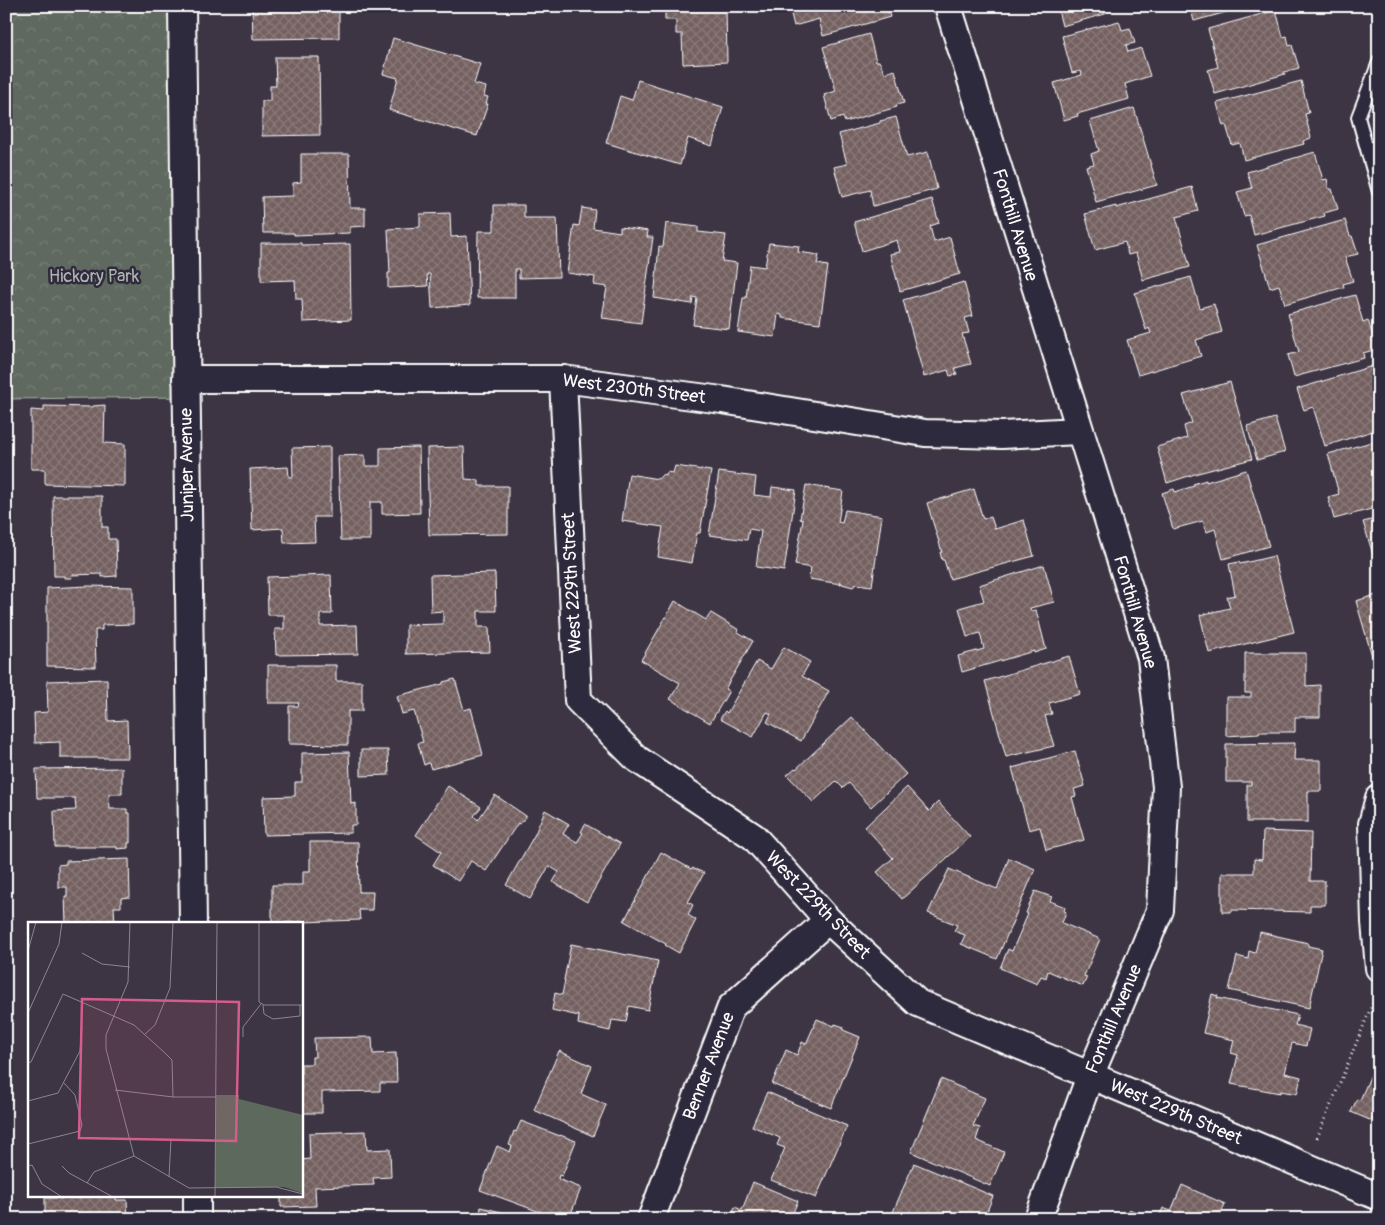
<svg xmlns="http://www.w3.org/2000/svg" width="1385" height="1225" font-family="Pangolin,sans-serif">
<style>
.forest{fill:url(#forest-crowns);stroke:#aeb4ae}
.building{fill:url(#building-cross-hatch);stroke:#fff}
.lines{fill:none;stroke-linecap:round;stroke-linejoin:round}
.service-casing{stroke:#fff;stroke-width:16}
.minor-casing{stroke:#fff;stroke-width:30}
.path{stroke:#fff;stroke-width:3;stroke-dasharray:1 4;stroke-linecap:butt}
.service{stroke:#2f2a3d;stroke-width:12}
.minor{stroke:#2f2a3d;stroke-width:26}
.labels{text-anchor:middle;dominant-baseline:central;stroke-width:5;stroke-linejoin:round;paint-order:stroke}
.street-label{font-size:18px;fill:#fff;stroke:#2f2a3d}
.park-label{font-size:18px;fill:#aeb4ae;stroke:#2f2a3d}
.inset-road{fill:none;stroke:#8b868f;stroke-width:1}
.view{fill:#d45d8c;fill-opacity:0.15;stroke:#d45d8c;stroke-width:2.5}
.inset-edge{fill:none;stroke:#fff;stroke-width:2.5}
</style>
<defs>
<pattern id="forest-crowns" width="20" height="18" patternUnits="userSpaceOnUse" patternTransform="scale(1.25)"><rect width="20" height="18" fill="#5e695e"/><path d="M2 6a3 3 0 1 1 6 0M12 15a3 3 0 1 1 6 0" fill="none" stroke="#768076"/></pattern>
<pattern id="building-cross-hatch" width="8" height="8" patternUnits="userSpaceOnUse" patternTransform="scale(1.25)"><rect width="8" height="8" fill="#756161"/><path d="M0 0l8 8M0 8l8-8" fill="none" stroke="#8a7979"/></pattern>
</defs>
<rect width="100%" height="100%" fill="#3d3544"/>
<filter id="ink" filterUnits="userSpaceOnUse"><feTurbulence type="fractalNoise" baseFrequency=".02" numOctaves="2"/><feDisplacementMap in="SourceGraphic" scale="10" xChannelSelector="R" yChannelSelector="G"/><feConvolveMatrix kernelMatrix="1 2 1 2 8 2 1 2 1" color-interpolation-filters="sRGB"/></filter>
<g filter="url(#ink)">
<path class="forest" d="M6,6h174l4,391 -178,2z"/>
<g class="building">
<path d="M252,6h87v32l-86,1z"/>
<path d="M665,6h61l1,56 -44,2 -1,-30h-6v-14h-11z"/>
<path d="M789,6h98l3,11 -67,19 -4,-17 -25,7z"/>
<path d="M1057,6h46l2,8 -43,12z"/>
<path d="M1190,6h59l-55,15z"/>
<path d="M1276,10l7,27 4,-1 2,10 3,-1 7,23 -15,4 1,2 -70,20 -7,-24 10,-3 -10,-38z"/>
<path d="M1119,21l3,9 8,-2 5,15 -9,2 2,7 13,-4 9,28 -25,8 4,15 -52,15 1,2 -14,4 -10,-37 28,-8 -1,-4 -9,2 -10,-37z"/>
<path d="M869,34l7,27h3l6,12 10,-3 9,33 -8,2 1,2 -52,15 -2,-5 -12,4 -7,-26 12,-4 -13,-44z"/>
<path d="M393,38l87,26 -6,20 12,3 -2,9 4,1 -2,7h2l-11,32 -88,-26 9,-32 -15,-4z"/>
<path d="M275,57h44l1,78 -58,1v-35h8v-15h6z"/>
<path d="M638,80l85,27 -11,39 -24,-8 -8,27 -74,-22 14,-47 12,4z"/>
<path d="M1301,81l8,32 -4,1 6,24 -8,3 1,3 -60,16 -4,-17 -8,2 -6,-20 -3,1 -6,-23z"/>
<path d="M1134,108l23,77 -61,17 -10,-36 8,-2 -3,-10 8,-3 -9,-30z"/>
<path d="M896,117l11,40 21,-5 9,37 -64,17 -3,-16 -28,7 -8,-30 13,-3 -8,-30 41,-11v-2z"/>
<path d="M1315,152l8,28 4,-1 2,10h3l6,20 -14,4 1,3 -71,19 -5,-20 -5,1 -7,-24 15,-4 -5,-16z"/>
<path d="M301,154h48l1,54h15v18l-15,1v6l-56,2v-2h-31l-1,-36 31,-1v-13l8,-1z"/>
<path d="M1192,187l6,24 -22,6 14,50 -47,13 -7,-27 -8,2 -3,-13 -30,8 -10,-36 31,-8v2z"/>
<path d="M932,199l7,24 -9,3 4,16 16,-5 10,37 -60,17 -10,-37 10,-2 -3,-12 -35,11 -8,-29z"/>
<path d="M494,205h30v13h33l2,59 -40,1v-9h-4v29h-38l1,-67h16z"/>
<path d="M582,208l13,2 -2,18 27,4v-5l28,4 -1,6h6l-12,86 -39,-5 5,-31 -13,-2 1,-8 -28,-4 7,-48 5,1z"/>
<path d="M450,213l1,24 16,-1 3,69 -38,3 -2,-34h-3l1,12 -40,2v-15h2l-2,-44 32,-2v-13z"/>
<path d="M1345,220l5,16h2l6,18 -13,3 8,24 -10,3 1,3 -59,17 -6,-19 -9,3 -13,-43z"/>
<path d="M666,223l32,4v5l28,3 -4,26 15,2 -8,66 -36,-4 4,-27 -4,-1 -1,7 -38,-6 5,-52 4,1z"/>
<path d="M261,243h40v2l49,-1 1,76 -48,2 -1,-23h-6l-1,-19 -34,1z"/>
<path d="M769,243l30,3 -1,6 21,3 -2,9 11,2 -8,57 -38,-5v-3l-4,-1 -3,23 -37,-5 5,-34h3l4,-33 15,2z"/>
<path d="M1191,277l9,31 14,-4 8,28 -26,8 5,16 -63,19 -11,-35 24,-7 -2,-5 -3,2 -11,-37z"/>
<path d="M964,282l9,34 -8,2 4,15 -7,1 9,30 -16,4 2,6 -7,2 -2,-6 -24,7 -21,-77z"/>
<path d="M1355,295l8,27 5,-2 9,29 -14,4 1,5 -70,19 -6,-22 11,-3 -11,-38z"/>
<path d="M1379,364v65l-54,17 -12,-39 -9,3 -7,-21z"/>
<path d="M1230,382l22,77 -54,14 -31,10 -10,-36 30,-9 -3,-12 8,-3 -9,-28z"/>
<path d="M105,405l-1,38 21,1v42l-80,-2v-15h-14v-59l13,1v-5l49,1v-1z"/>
<path d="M1275,418l10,34 -28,8 -10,-34z"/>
<path d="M1379,440v67l-45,12 -6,-22 11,-3 -11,-40z"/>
<path d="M330,447v70h-16l1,25 -31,1 -1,-15 -31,2 -2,-61 38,-2 1,10h4l-1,-29z"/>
<path d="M419,447l1,66 -38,1v-12h-12v38h-29l-3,-84 27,-1v11h15v-18z"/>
<path d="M464,447l1,32 14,1v6h29v48l-79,1 -2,-87z"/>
<path d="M675,466l36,5 -11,62h-3l-5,30 -34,-6 5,-30 -41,-6 7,-47 29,5 5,-5 3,2 1,-4 6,1z"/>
<path d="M1246,470l23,76 -46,13 -8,-30 -8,3 -4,-11 -30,8 -11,-36 12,-4 1,3 19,-6 -1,-2 13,-4v2z"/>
<path d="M719,472l37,5 -2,18 17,2 1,-10 24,3 -12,81 -28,-4 5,-36 -12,-2 -2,11 -38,-5z"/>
<path d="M806,485l37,6 -5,31 4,1 3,-13 37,6 -10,70 -16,-2 -3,3 -11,-3 -2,-3 1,3 -32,-5 2,-11 -16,-3 8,-45 -3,-1z"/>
<path d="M974,489l9,30 8,-2 4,12 29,-9 10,36 -84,23 -6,-19h-2l-2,-8h2l-15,-49z"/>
<path d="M53,496h49v31h6v12h8l1,37 -15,1v-3l-31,1 1,3h-8v-2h-10z"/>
<path d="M1379,518v56l-16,-52z"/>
<path d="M1274,556l20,76 -85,21 -9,-38 30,-7 -3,-11 8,-2 -6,-31 10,-2 1,2z"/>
<path d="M1044,565l10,37 -24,6 1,3 5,-1 10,39 -12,4v-2l-72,21 -4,-16 26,-7 -4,-16 -13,4 -8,-29 25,-7 -5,-16z"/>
<path d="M495,573l1,38h-18v16h11l1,25 -84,2v-29l37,-1v-13l-12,1 -1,-37z"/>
<path d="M331,575l1,39h-12v12l37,-1 1,29 -82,1 -1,-26h9v-14h-16l-1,-38z"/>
<path d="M88,586l45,1v37l-31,1v5h-7l1,37 -49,-1v-78z"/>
<path d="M1379,594v67l-5,2 -18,-62z"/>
<path d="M675,601l31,19 5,-7 28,17 -1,2 15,9 -28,48 4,2 -19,32 -40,-24 10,-16 -39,-23z"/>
<path d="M784,647l26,15 -8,14 27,15 -28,50 -34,-19 4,-8 -4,-2 -14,25 -33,-18 5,-8 2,2 30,-52 14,8z"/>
<path d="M1245,653h61v33l14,-1v32h-25v15h-35l-1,2 -33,2v-39h25v-4h-6z"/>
<path d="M1069,656l11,38 -31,9 3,11 -7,2 9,30 -48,11 -21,-76z"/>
<path d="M268,665h68v16h26v30h-14v34l-59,-1v-38h9l1,-3h-31z"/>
<path d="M107,679l1,42 19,-1 1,38h-68v-16l-25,1 -1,-30 14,-1 -1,-31z"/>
<path d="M455,679l9,31 7,-2 12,47 -52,14 -2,-6 -5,2 -6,-22 5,-1 -9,-31 -12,3 -5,-18 46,-12v-2z"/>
<path d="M852,717l54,57 -35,33 -22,-24 -6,5 -7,-7 -23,21 -26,-27 8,-7 1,1z"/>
<path d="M1295,743l-1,17h27v31h-13v31h-61v-37h4v-3h-25v-38z"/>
<path d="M361,750h27l1,25 -28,1z"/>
<path d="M1075,751l10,35 -11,3 2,7 -4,1 12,43 -38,10 -6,-23 -11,3 -17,-62z"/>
<path d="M349,752l2,52 5,-1v22h-5v8l-87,2 -1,-38 32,-1v-14h7v-29z"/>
<path d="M122,768v26h-13l1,15h17v4h3v30h-2v5l-11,1v-2h-62l-1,-36 22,-1 -1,-12h-38l-1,-29z"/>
<path d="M448,786l33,21 -7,9 4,4 17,-25 31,21 -6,8 -2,-1 -32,48 -15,-10 -13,20 -25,-16 8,-13 -25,-17z"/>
<path d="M907,787l22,24 9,-9 32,35 -68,62 -25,-27 16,-14 -28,-31z"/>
<path d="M545,810l24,14 -6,10 14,8 6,-9 -2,-1 4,-8 35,20 -33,58 -34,-20 6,-10 -10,-6 -19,33 -24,-14 29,-51z"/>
<path d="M1263,831l48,2 -1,48h15v24h-15v7l-78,-2v2h-10v-39h32v-14l8,1z"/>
<path d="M310,842h48l1,50h14l-1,18h-13l1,10 -88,3v-38h31v-14h7z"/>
<path d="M661,852l30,17 1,-1 12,5 -16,29 5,3 -5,10 8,5 -17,33 -14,-8 1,-1 -42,-23z"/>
<path d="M1009,858l26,11 -38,90 -36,-15 4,-9 -11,-4 3,-6 -29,-12 21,-44 48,20z"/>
<path d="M129,859l1,38 -9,1v9h-7l1,17h-49l-1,-28h2v-9h-9v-22l8,-1v-3z"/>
<path d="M1035,891l17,6 -2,4 15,6 -1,4 2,1 -4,11 38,16 -16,37 3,1 -4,9 -35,-15 -2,7 -5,-2 -4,8 -37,-16 8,-19 4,2 16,-37 -2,-1z"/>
<path d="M1260,932l48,11v3l14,3 -13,59 -80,-18 8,-34 11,3 1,-8 6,2z"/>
<path d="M571,944l87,17 -10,49 -19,-4 -3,16 -14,-2 -2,11 -32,-7 1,-8 -27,-6 3,-17 7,2 3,-15h-1z"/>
<path d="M1212,994l6,2 -1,2 81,17 -3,10 15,4 -4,17 -14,-3 -7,30 16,4 -4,17 -16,-3 -1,2 -49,-9 7,-29 -7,-2 3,-13 -31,-7z"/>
<path d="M817,1019l17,7 1,-2 9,3 -1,3 17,7 -29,71 -59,-24 14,-34 11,5 5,-13 4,2z"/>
<path d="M372,1037l1,17 23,-1 1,30h-17v8l-58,1v21h-21v-49h11v-7h3l-1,-19z"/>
<path d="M559,1051l33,15 -11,28 25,11 -13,31 -59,-26z"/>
<path d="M1379,1056v63l-5,-2 -2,4 -21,-9 6,-13 3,1z"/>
<path d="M941,1079l44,19 -12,28 7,2 -4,12 28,12 -14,34 -79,-34z"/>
<path d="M767,1092l80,34 -31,72 -45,-18 14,-32 -8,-3 3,-7 -28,-12z"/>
<path d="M521,1121l39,15v-1l16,6 -14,35 -3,-1 -1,4 23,9 -12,31h-10l-79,-29 17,-44 13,6 2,-6 -3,-1 5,-14 2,1z"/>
<path d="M366,1131l1,19 23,-1 1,28 -18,1 1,7 -59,2 1,19 -35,1v-11h20v-36l9,-1 -1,-26z"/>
<path d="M914,1163l79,33 -9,23h-94z"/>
<path d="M753,1182l45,19 -8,18h-69l2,-4 7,3 5,-11 7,3z"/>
<path d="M1182,1185l43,19 -6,15h-61l5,-11 8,3z"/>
<path d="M82,1196h34v4h11l1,19h-83v-21h37z"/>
<path d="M481,1207l36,9v-2l12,2v3h-50z"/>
<path d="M1129,1209l24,10h-28z"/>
<rect x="282" y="1218" width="89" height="1"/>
</g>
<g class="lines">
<g class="service-casing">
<path id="service" d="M1379,62l-21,55 21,75"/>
</g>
<g class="minor-casing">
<g id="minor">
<path d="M182,6l11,918"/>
<path d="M948,6l203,652 15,129 -6,123 -70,166 -52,143"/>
<path d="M186,379h377l159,21 203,33 77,2 77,-4"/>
<path d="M563,379l15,321 59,59 117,78 74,83 90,83 461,194"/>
<path d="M1379,798l-7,26 3,98 4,46"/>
<path d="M197,1196v23"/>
<path d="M651,1219l80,-212 97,-87"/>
</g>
</g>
<path class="path" d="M1317,1138l58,-140"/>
<use href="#service" class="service"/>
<use href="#minor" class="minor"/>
</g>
</g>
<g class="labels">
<g class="street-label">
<text transform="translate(1015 225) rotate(73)">Fonthill Avenue</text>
<text transform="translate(634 389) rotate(7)">West 230th Street</text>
<text transform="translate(187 465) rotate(-91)">Juniper Avenue</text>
<text transform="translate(572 583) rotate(-93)">West 229th Street</text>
<text transform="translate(1135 612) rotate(74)">Fonthill Avenue</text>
<text transform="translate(818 905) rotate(46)">West 229th Street</text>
<text transform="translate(1114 1019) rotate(-67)">Fonthill Avenue</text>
<text transform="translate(709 1066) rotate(-69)">Benner Avenue</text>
<text transform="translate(1176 1112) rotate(23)">West 229th Street</text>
</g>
<g class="park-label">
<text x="94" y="276">Hickory Park</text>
</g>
</g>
<g transform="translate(28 922)">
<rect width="275" height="275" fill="#3d3544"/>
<path d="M188,173h23v4l64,16 -1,78 -18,-6 -69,1z" fill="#5e695e"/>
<path d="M268,196l7,2 -1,20 -10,-3z" fill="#5e695e"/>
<path class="inset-road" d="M102,0l-2,60 -22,53v14l28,107M231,0v80l5,3h39M0,29l8,-29M54,31l20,11 28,3M235,83l1,9 9,5 27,-3v-11M0,91l31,-69 3,-22M116,113l11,-10 15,-37 3,-66M215,115v-10l18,-23M0,141l3,-1 32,-68 71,31 31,28 7,7 1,37M87,168l58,7h43M0,179l30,-8 22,-42 2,-25M0,222l52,-13 2,-6 -7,-30 -12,-13M106,234l55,32 87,-1 27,7M0,244l4,-1 10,19 20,13M34,244l7,7 44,24M141,255l2,-38M59,261l7,-11 40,-16M187,275l2,-275"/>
<path class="view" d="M54,77l157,3 -3,139 -157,-3z"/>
<rect width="275" height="275" class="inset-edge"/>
</g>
<rect width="1385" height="1225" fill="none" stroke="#2f2a3d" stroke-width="25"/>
<rect x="12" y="12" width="1360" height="1200" fill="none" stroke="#fff" stroke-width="2" filter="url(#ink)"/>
</svg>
